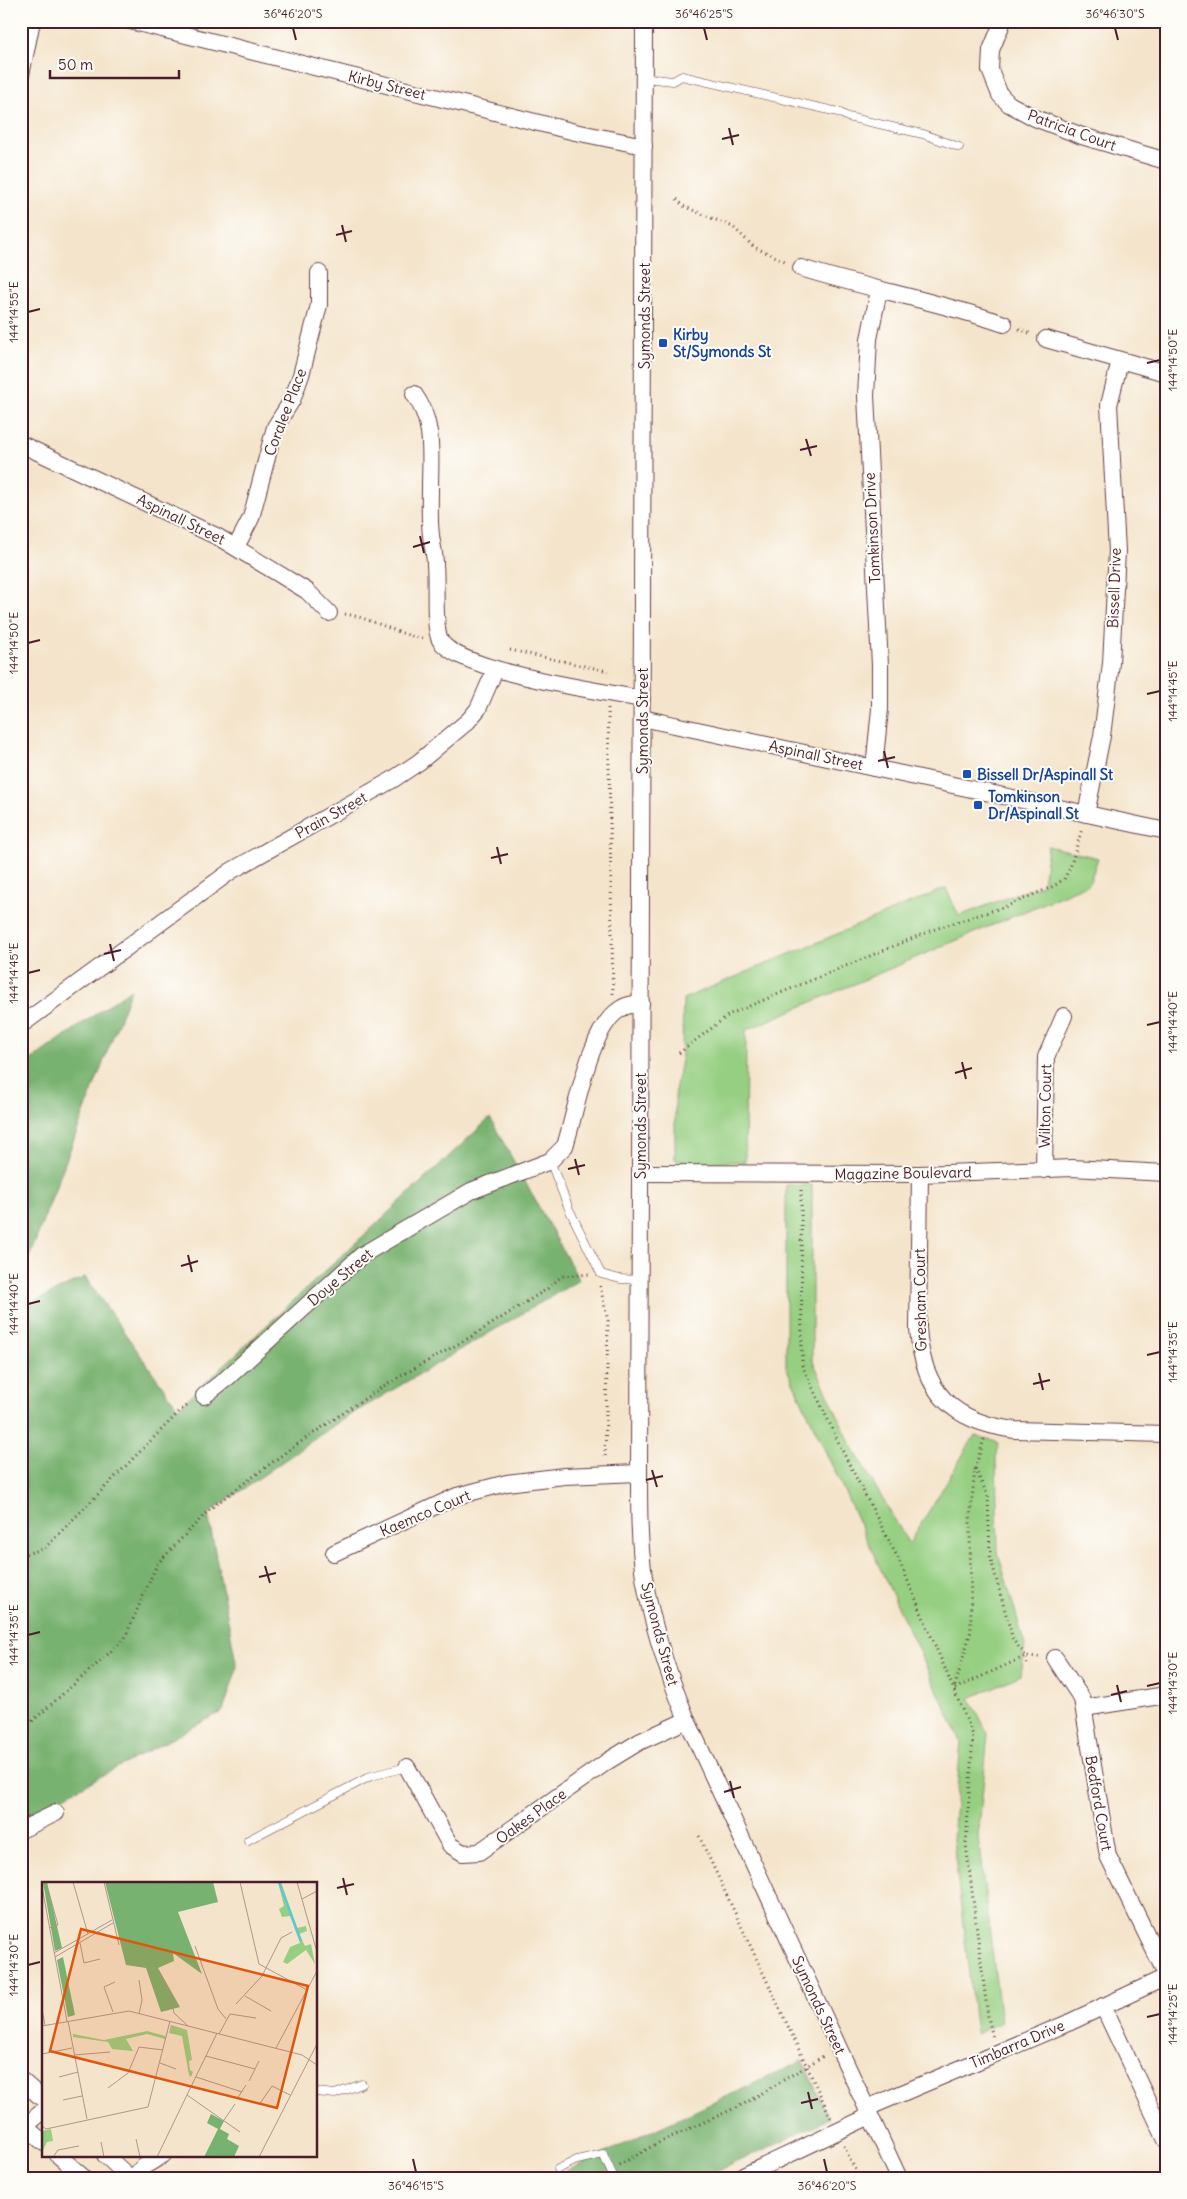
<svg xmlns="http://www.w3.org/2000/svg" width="1187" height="2199" font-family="Delius,sans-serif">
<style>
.green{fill:#96cf82;stroke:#707756}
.forest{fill:#78b270;stroke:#61684e}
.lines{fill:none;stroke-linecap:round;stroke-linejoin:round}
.service-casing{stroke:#643d43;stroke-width:9}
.minor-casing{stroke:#643d43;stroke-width:18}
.path{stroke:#643d43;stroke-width:3;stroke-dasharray:1 4;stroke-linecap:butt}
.service{stroke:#fff;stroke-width:8}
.minor{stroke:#fff;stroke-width:16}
.ticks{fill:none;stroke:#4a1f2b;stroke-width:2}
.transit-dot{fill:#1a4fb4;stroke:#fdfcf7;stroke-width:2}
.labels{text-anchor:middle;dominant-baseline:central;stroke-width:4;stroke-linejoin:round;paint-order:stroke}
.street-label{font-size:15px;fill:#4a1f2b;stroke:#fdfcf7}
.transit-label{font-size:15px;font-weight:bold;fill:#164399;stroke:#fdfcf7;text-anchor:start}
.inset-river{fill:none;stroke:#5dc8d5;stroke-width:2.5}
.inset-road{fill:none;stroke:#b0958b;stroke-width:1}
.view{fill:#e0560e;fill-opacity:0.15;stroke:#e0560e;stroke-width:2.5}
.inset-edge{fill:none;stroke:#4a1f2b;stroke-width:2.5}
.neatline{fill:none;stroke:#4a1f2b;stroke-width:2}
.ticks-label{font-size:12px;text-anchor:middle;fill:#4a1f2b}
</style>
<rect width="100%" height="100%" fill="#fdfcf7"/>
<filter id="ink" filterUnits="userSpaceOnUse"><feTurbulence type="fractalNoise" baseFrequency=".02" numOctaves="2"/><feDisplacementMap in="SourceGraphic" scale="10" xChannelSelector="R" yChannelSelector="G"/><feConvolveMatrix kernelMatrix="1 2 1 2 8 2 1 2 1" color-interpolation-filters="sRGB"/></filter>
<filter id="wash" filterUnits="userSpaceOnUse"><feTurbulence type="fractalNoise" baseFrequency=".0096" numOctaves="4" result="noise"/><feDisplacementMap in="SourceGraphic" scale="20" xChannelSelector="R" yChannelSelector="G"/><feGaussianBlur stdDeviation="1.12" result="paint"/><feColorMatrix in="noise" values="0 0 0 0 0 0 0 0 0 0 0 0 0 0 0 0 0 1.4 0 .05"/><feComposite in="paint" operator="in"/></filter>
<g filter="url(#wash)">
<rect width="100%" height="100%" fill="#f4e4cb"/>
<g class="green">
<path d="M1048,846l50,12 -9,26 -343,146 -1,132 -67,-1 -3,-2v-68l7,-36 1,-56 263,-111 13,28 84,-32z"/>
<path d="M786,1185h26v174l39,86 58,99 66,-109 24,8 -3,15 2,95 27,92 -4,30 -51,23 18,36 -10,104 23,184 -25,12 -23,-194 8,-99 -175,-374z"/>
</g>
<g class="forest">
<path d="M131,989l-110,290v-212z"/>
<path d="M490,1118l89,162 -239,141 -132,93 29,154 -14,43 -202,108v-511l64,-31 93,131z"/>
<path d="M803,2061l26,58 -127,59h-151z"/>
</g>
</g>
<g filter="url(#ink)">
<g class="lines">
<g class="service-casing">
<g id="service">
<path d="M645,78l28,3 9,-5 156,36 10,5 75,17 36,13"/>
<path d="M550,1161l19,48 32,65 19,5 20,1"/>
<path d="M248,1840l123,-64 36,-9"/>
<path d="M316,2092l19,2 27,-10"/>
<path d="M558,2169l19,-9 26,-6 11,24"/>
</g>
</g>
<g class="minor-casing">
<g id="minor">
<path d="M130,21l445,111 69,14"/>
<path d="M644,21l-5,1452c0,34 0,69 5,104 8,49 24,97 43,143l212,458"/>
<path d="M1003,21l-12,29 -1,20 10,25 9,9 26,14 47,18 84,25"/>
<path d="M21,75l11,-54"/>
<path d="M801,268c67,21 136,33 203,56"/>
<path d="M1046,339l120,34"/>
<path d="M414,394c21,29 16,61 16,95 0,15 -1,30 1,46 1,10 4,19 4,30 2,18 -2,61 5,75 16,31 165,52 202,59"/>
<path d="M21,444l197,93 89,54 22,22"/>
<path d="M236,547l15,-29 24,-91 17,-27 9,-25 18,-70v-32"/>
<path d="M642,718l524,113"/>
<path d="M874,768l6,-59v-44l-14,-269 3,-57 10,-49"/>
<path d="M1086,814l16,-78 9,-73 6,-112 -8,-146 11,-44"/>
<path d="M21,1025l210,-154 161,-91 27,-18 49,-41 10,-12 17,-39"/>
<path d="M1044,1170l2,-113 18,-41"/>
<path d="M640,1173l280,1 152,-6 94,5"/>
<path d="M920,1174l-2,155c5,64 35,93 97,101l151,4"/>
<path d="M204,1396l23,-18 135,-123 109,-64 79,-30 15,-15c11,-34 24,-117 54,-136 6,-5 14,-6 22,-7"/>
<path d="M334,1553l123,-57 50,-13 57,-7 75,-3"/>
<path d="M1055,1658l27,41 26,157 58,118"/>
<path d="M1084,1708l82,-13"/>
<path d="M407,1767l43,78 13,8 16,-1 129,-91 31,-19 48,-22"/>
<path d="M21,1830l35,-17"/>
<path d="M1103,2006l63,134"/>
<path d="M21,2080l23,20"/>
<path d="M867,2108l201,-85 98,-46"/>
<path d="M21,2123l23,20"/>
<path d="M21,2130l23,-20"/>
<path d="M58,2155l26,23"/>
<path d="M105,2155l25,23"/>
<path d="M133,2178l10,-11 20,-12"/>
<path d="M739,2178l131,-62"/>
</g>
</g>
<g class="path">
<path d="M677,199l6,7 50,21 21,20 33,15"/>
<path d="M1019,329l13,5"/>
<path d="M345,614c27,4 50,20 77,24"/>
<path d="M510,650l98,21"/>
<path d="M608,708l5,286"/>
<path d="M679,1053l51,-39 205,-85 72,-23 47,-20 10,-7 6,-11 12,-39"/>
<path d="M801,1190l1,175 44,93 53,102 74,175 -7,109 22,173 5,21"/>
<path d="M600,1286l8,35 -3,138"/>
<path d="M984,1439l-9,30 -5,51 1,111 -17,58 72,-33 13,1"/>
<path d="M975,1469l13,27 2,60 23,84 13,16 1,11"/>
<path d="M21,1555l23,-6 137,-139 9,-6"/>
<path d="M21,1731l103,-91 33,-76 54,-56 79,-59 95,-64 89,-50 73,-46 15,-13 28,-2"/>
<path d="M699,1836l132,282"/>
<path d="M844,2146l15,32"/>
<path d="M619,2165l41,-23 84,-38 81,-49"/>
</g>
<use href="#service" class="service"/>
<use href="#minor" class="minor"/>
</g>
</g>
<path class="ticks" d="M293,28l3,12M704,28l3,12M1115,28l3,12M729,128l4,17M722,139l17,-4M342,225l4,17M336,235l16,-4M28,312l12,-3M1147,363l13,-3M806,439l5,17M800,450l17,-4M420,536l4,17M413,547l17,-5M28,643l12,-3M1147,694l13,-3M884,751l4,17M878,761l17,-4M497,847l4,17M491,858l17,-4M110,944l4,17M104,954l17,-4M28,973l12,-3M1147,1025l13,-3M962,1062l4,17M955,1073l17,-5M575,1159l4,16M568,1169l17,-4M188,1255l4,17M181,1266l17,-5M28,1304l12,-3M1147,1355l13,-3M1039,1373l4,17M1033,1384l17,-4M652,1470l5,17M646,1480l17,-4M265,1566l5,17M259,1577l17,-4M28,1635l12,-3M1117,1685l4,17M1147,1686l13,-3M1111,1695l16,-4M730,1781l4,17M724,1792l17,-5M343,1878l4,17M337,1888l17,-4M28,1965l12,-3M1147,2017l13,-3M808,2092l4,17M801,2103l17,-4M413,2159l3,13M824,2159l3,13"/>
<g class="transit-dot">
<rect x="658" y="338" width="10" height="10" rx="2.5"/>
<rect x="962" y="769" width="10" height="10" rx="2.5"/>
<rect x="973" y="800" width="10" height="10" rx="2.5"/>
</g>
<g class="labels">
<g class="street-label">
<text transform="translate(387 85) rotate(14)">Kirby Street</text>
<text transform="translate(1072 130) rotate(20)">Patricia Court</text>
<text transform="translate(644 316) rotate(-90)">Symonds Street</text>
<text transform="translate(285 412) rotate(-69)">Coralee Place</text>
<text transform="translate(181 519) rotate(26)">Aspinall Street</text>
<text transform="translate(872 528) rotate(-93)">Tomkinson Drive</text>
<text transform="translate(1114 588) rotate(-88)">Bissell Drive</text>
<text transform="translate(642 721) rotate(-90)">Symonds Street</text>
<text transform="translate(816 755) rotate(12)">Aspinall Street</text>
<text transform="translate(331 815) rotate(-29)">Prain Street</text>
<text transform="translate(1045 1106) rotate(-89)">Wilton Court</text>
<text transform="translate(640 1126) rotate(-90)">Symonds Street</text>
<text transform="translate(903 1173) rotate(-1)">Magazine Boulevard</text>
<text transform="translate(340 1277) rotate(-40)">Doye Street</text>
<text transform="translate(920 1300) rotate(-91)">Gresham Court</text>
<text transform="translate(425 1513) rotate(-23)">Kaemco Court</text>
<text transform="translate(660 1634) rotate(75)">Symonds Street</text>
<text transform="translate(1099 1803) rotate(80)">Bedford Court</text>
<text transform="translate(531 1816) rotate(-36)">Oakes Place</text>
<text transform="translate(819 2005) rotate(65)">Symonds Street</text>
<text transform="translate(1017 2044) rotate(-23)">Timbarra Drive</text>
</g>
<g class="transit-label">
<text x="673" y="334">Kirby<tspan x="673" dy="17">St/Symonds St</tspan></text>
<text x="977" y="774">Bissell Dr/Aspinall St</text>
<text x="988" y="796">Tomkinson<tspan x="988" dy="17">Dr/Aspinall St</tspan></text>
</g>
</g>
<g transform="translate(42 1882)">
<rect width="275" height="275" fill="#f4e4cb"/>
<path d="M236,0h3l16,46 9,-2 1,5 -8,3 6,12 6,-2 4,20 -9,-14 -19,14 -4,-2 7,-15 10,-4 -10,-27 -8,1 -3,-8 5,-3zM129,143l16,5 5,30 -3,1 1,9 3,2 -2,5 -2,-2 -7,-39 -13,-3zM105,149l18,5v3l-18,-5 -21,5 7,12 -21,-2 -4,-7 -35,-5v-3l31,6zM9,247l2,12 -6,1 -5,10v-21z" fill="#96cf82"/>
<path d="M1,0h4l15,66 -7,3zM63,0h108l5,20 -40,10 24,62 -29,-21 1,8 -16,7 22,39 -19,5 -15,-44 -20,-3zM21,75l12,58 -7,2 -11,-57zM169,232l13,7 -4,8 9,5 -2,5 12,7 -5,11h-30l14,-28 -11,-6z" fill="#78b270"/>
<path class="inset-river" d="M237,0l22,59"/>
<path class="inset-road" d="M31,0l15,52M62,0l15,63M198,0l19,82 48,26M255,0l20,70M0,5l25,134M6,7l10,36 -9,3M260,17l15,-8M38,61l4,20 16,-4M153,64l23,63 8,10M12,71l58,-33M13,75l58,-34M117,89l10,20 5,22 14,13M97,98l3,20 -3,14M203,114l26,15M194,122l26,-28 19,-38 11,-6M0,127l3,16M71,130l-9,-25 11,-5M26,139l19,98M0,144l87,-15 173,44 15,10M177,152l11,-20 26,4M234,166l41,-77M0,172l30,-6M32,173l36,-3M164,174l49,13M118,181l16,6M17,195l19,-5M154,195l46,15M207,199l10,-20M66,206l20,-15 11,-26 24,3M145,213l53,37M195,217l9,-14M21,218l19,-4M217,223l13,-19 18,9M182,238l11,-16M0,244l4,3 102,-22 22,-86M94,257l4,18M59,260l3,15M11,275l5,-7 21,-4M115,275l60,-124M217,275l58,-113"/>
<path class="view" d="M39,47l227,57 -31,122 -227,-57z"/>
<rect width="275" height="275" class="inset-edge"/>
</g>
<rect width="1187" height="2199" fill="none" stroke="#fdfcf7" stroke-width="55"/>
<path d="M50 70v8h129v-8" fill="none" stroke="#4a1f2b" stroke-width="2.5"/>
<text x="58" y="70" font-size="15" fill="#4a1f2b" stroke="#fdfcf7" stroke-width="4" paint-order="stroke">50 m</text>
<rect x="28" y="28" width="1132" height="2144" class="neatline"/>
<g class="ticks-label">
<text x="293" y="18">36°46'20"S</text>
<text x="704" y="18">36°46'25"S</text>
<text x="1115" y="18">36°46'30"S</text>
<text transform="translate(14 312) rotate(-90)" y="4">144°14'55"E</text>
<text transform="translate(1173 360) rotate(-90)" y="4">144°14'50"E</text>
<text transform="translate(14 643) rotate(-90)" y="4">144°14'50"E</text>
<text transform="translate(1173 691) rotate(-90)" y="4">144°14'45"E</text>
<text transform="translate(14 973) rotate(-90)" y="4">144°14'45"E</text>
<text transform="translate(1173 1022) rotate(-90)" y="4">144°14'40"E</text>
<text transform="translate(14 1304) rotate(-90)" y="4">144°14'40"E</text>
<text transform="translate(1173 1352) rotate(-90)" y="4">144°14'35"E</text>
<text transform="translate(14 1635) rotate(-90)" y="4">144°14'35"E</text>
<text transform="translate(1173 1683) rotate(-90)" y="4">144°14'30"E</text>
<text transform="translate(14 1965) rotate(-90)" y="4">144°14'30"E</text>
<text transform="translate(1173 2014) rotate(-90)" y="4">144°14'25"E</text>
<text x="416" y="2190">36°46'15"S</text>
<text x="827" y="2190">36°46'20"S</text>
</g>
</svg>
